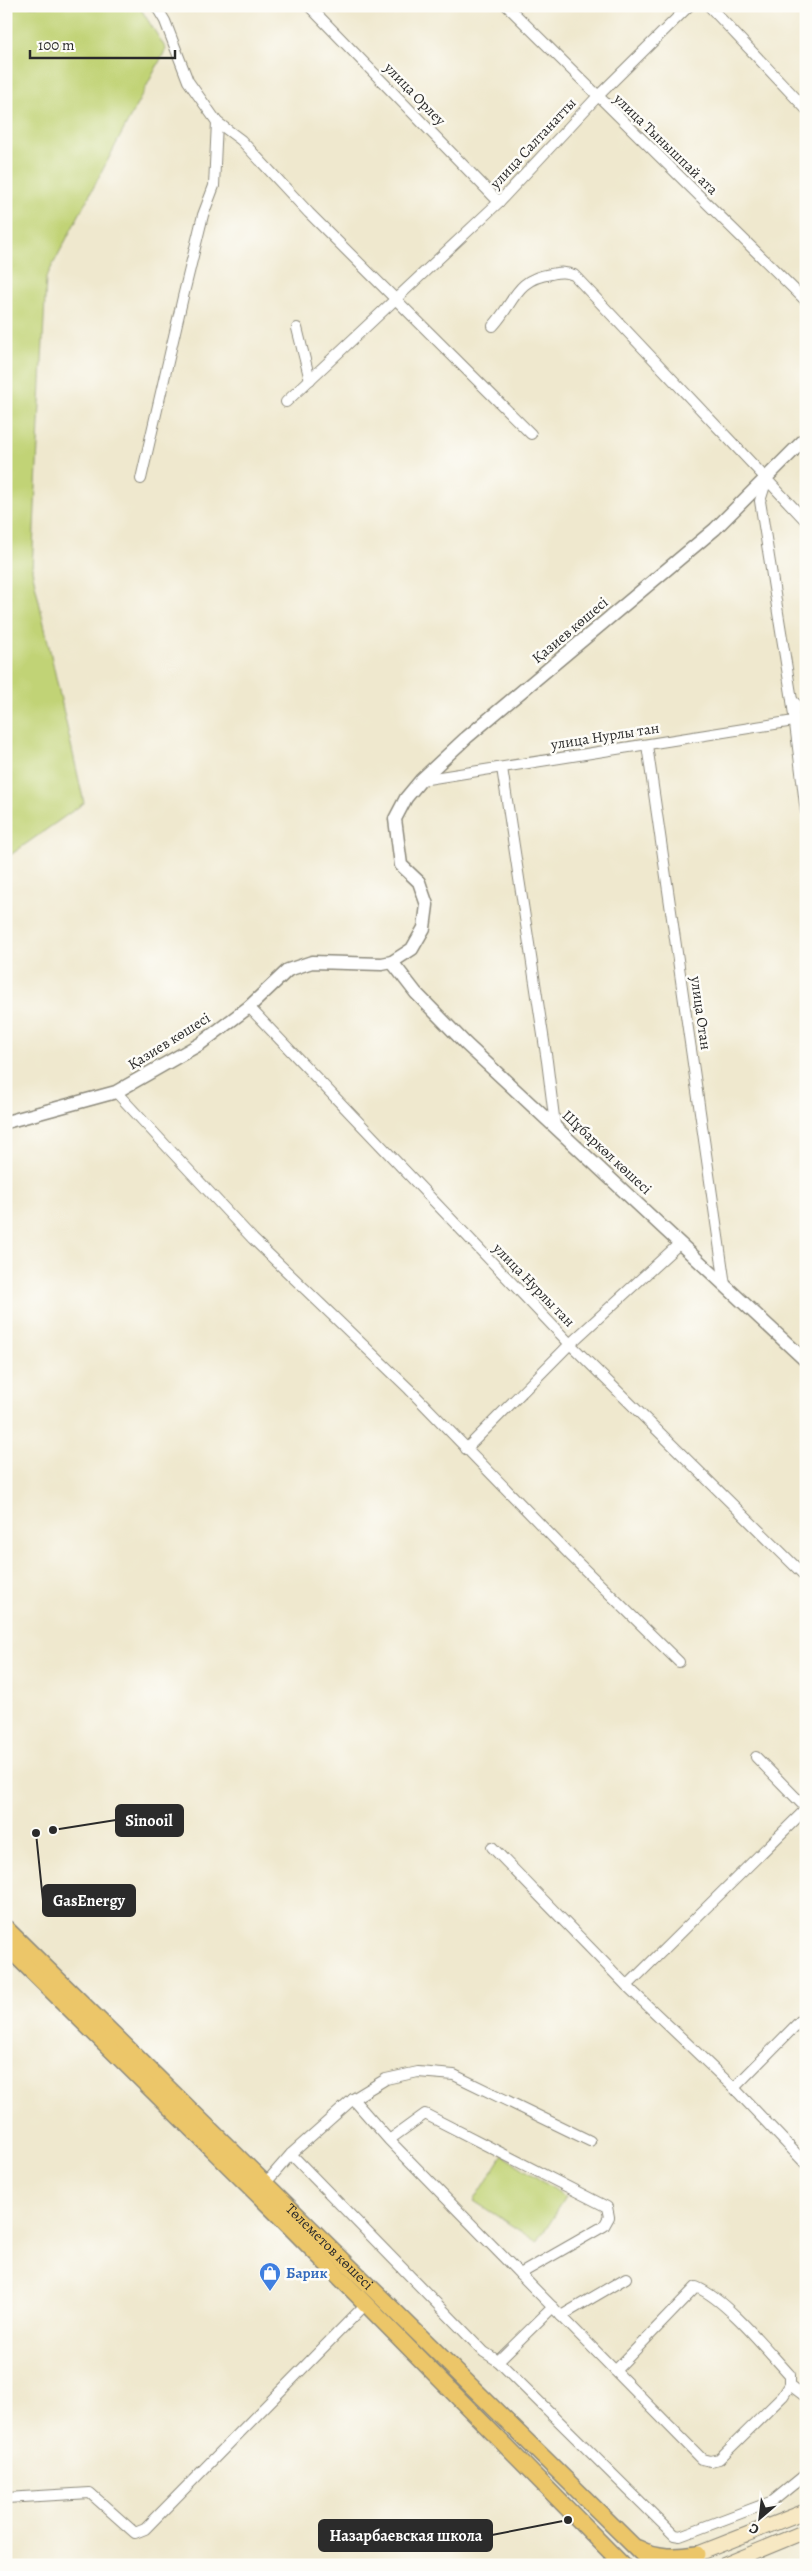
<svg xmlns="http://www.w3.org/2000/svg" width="812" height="2571" font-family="Alegreya,serif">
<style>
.green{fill:#c1d376;stroke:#767f50}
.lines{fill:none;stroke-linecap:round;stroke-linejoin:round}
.minor-casing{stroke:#8d8a7c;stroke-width:12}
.tertiary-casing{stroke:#8d8a7c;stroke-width:15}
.secondary-casing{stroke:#8d8a7c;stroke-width:16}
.primary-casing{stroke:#8d8a7c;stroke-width:18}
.minor{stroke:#fff;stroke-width:10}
.tertiary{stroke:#fff;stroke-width:12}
.secondary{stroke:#f7e8c3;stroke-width:14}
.primary{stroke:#ecc669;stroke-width:15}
.labels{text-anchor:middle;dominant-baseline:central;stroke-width:5;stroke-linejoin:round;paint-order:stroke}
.street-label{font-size:15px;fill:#2b2b2b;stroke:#fdfcf7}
.shop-label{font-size:15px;font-weight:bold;fill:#366cbe;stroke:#fdfcf7;text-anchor:start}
.leader{fill:none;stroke:#2b2b2b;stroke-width:2}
.callout-dot{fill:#2b2b2b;stroke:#fdfcf7;stroke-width:2}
.callout{fill:#2b2b2b;stroke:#2b2b2b;stroke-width:2}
.callout-label{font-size:16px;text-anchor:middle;font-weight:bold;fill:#fff}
</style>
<rect width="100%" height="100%" fill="#fdfcf7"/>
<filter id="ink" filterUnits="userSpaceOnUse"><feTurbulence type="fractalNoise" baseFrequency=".02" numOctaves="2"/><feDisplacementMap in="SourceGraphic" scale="10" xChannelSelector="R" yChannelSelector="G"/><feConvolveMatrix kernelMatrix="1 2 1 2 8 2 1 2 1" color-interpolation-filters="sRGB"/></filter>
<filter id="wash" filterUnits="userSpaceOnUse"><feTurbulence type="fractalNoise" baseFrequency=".0096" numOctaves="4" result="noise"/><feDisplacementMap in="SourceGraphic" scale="20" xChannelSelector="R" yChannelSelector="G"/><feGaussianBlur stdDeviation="1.12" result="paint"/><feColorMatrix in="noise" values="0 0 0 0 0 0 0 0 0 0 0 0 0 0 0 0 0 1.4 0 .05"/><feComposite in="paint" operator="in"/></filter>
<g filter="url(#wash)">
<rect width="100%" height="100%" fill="#efe8ce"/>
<g class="green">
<path d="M6,6h133l27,43 -120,229 -14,292 52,233 -78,55z"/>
<path d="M503,2155l63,42 -29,45 -63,-41z"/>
</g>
</g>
<g filter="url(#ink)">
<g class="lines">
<g class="minor-casing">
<g id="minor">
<path d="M156,6l9,15 23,60 29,41 24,18 68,73 222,221"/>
<path d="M309,6l190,196"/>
<path d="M507,6l299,295"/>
<path d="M709,6l97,103"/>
<path d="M493,326c22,-24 22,-47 58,-52 9,-2 14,-2 23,1l232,246"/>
<path d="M297,328l13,52"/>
<path d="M286,402l213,-200 98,-105 92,-91"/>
<path d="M141,479l42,-182 20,-82 11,-29 3,-64"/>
<path d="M767,479l-7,22 32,199 14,112"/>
<path d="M792,700l14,14"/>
<path d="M647,745l78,540"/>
<path d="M502,768l45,293 8,64"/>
<path d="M421,780l373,-59"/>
<path d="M249,1007l321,337 236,233"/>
<path d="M116,1092l137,147 156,150 163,168 107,105"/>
<path d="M466,1449l104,-105 110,-101"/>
<path d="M756,1757l50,51"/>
<path d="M492,1847l135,139 179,-177"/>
<path d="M627,1986l107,102 72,-73"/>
<path d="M734,2088l72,76"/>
<path d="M353,2099l33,-20 32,-7 36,3 136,66"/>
<path d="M291,2154l193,198 14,9 55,-54"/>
<path d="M263,2182l8,-5 20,-23 62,-55 36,41 36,-26 182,93 2,10 -5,9 -84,48 -131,-134"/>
<path d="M520,2274l182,185 8,2 9,-2 64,-63 7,-11v-10c-23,-25 -64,-76 -94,-88l-81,84"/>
<path d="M561,2316l65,-38"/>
<path d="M498,2361l176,174 6,1 93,-35 33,-27"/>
<path d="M790,2385l16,12"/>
<path d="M6,2498l84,-5 45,40 10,-4 221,-225"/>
</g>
</g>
<g class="tertiary-casing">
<g id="tertiary">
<path d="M392,962l24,31 50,51 340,317"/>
<path d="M6,1122l110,-30 84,-48 49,-37 39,-37 24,-8 70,2 10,-2 20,-13 12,-21 3,-23 -8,-23 -18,-17 -6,-46 11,-21 15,-18 45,-42 249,-209 91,-91"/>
</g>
</g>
<g class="secondary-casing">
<g id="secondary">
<path d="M681,2565l16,-11 109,-43"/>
<path d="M724,2565l82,-34"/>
</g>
</g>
<g class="primary-casing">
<g id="primary">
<path id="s1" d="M6,1928l647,637"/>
<path d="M6,1946l271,268 346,351"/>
<path d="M638,2548c19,10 39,9 59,6"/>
</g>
</g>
<use href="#minor" class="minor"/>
<use href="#tertiary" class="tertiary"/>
<use href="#secondary" class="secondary"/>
<use href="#primary" class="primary"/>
</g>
</g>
<defs>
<g id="shop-pin" transform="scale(1.125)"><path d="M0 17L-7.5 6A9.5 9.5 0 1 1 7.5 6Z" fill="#3f7fe0" stroke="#fdfcf7"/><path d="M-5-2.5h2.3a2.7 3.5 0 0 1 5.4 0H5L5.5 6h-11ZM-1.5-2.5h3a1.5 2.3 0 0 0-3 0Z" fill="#fff"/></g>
</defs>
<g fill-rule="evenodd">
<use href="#shop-pin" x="270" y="2273"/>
</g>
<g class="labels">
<g class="street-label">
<text transform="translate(415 94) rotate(46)">улица Орлеу</text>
<text transform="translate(533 143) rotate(-47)">улица Салтанатты</text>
<text transform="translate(666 144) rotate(44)">улица Тынышпай ата</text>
<text transform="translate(570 630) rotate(-40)">Қазиев көшесі</text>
<text transform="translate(605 736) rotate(-9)">улица Нурлы тан</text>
<text transform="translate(701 1013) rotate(82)">улица Отан</text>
<text transform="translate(169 1041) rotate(-32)">Қазиев көшесі</text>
<text transform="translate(607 1152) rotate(43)">Шұбаркөл көшесі</text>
<text transform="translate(534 1285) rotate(46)">улица Нурлы тан</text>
<text stroke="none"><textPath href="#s1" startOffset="454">Төлеметов көшесі</textPath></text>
</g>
<g class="shop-label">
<text x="286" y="2273">Барик</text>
</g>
</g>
<path class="leader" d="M53 1830L116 1820M36 1833L43 1901M568 2520L492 2535"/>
<g class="callout-dot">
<circle cx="53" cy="1830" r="5"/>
<circle cx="36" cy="1833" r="5"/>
<circle cx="568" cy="2520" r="5"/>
</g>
<g class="callout">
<rect x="116" y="1805" width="67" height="31" rx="5"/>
<rect x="43" y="1885" width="92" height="31" rx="5"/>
<rect x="319" y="2520" width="173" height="31" rx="5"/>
</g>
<g class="callout-label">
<text x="149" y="1826">Sinooil</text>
<text x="89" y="1906">GasEnergy</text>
<text x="406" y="2541">Назарбаевская школа</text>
</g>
<rect width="812" height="2571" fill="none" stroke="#fdfcf7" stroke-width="25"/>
<g transform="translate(760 2518) rotate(208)" stroke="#fdfcf7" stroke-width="4" paint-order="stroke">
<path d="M0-4L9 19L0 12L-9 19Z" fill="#2b2b2b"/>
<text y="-8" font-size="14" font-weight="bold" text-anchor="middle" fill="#2b2b2b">С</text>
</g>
<path d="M30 50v8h145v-8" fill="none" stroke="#2b2b2b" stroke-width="2.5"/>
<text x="38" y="50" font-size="15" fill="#2b2b2b" stroke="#fdfcf7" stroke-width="4" paint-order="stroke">100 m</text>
</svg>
